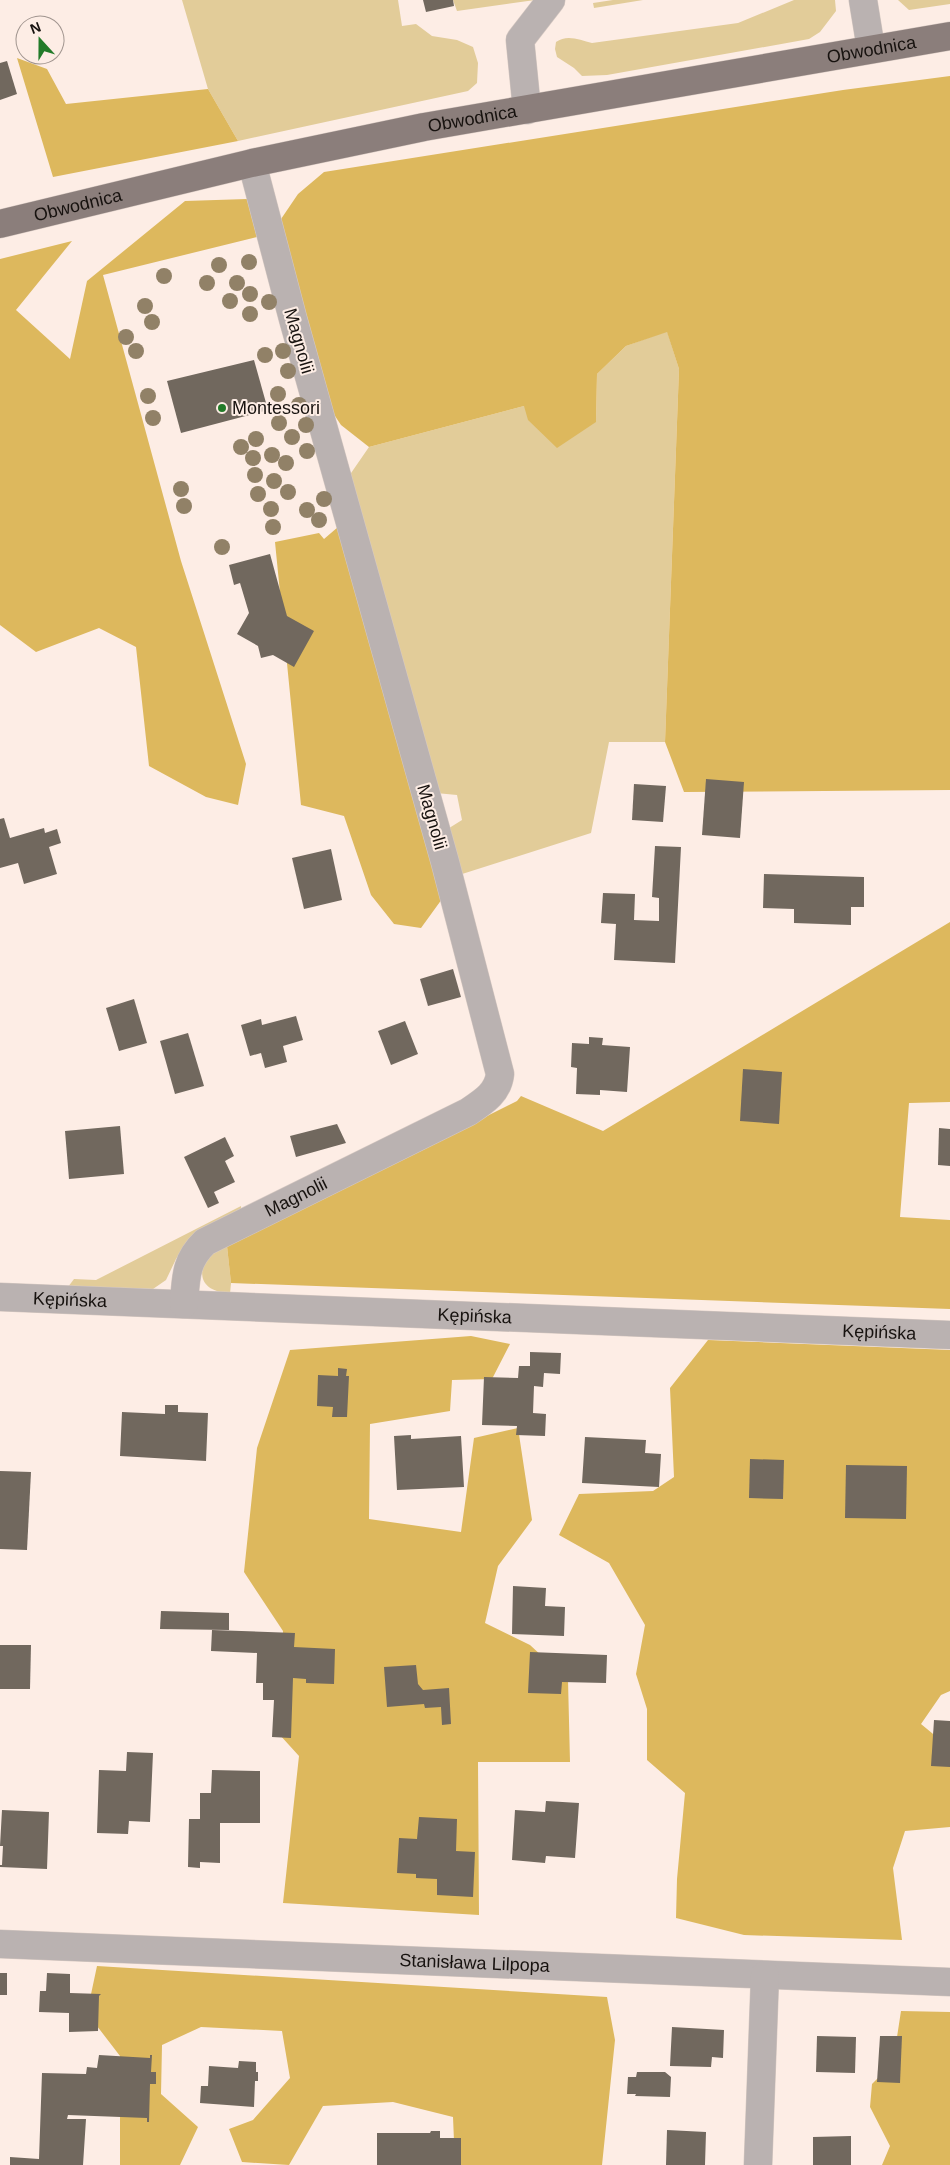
<svg xmlns="http://www.w3.org/2000/svg" width="950" height="2165" font-family="Helvetica,sans-serif">
<style>
.green{fill:#e2cc99}
.forest{fill:#ddb85d}
.building{fill:#71685e}
.lines{fill:none;stroke-linecap:round;stroke-linejoin:round}
.minor-casing{stroke:#d8cac3;stroke-width:29}
.major-casing{stroke:#d8cac3;stroke-width:29}
.minor{stroke:#bab2b1;stroke-width:28}
.major{stroke:#8b7e7b;stroke-width:28}
.tree{fill:#918167}
.poi-dot{fill:#227b29;stroke:#fdede5;stroke-width:2}
.labels{text-anchor:middle;dominant-baseline:central;stroke-width:4;stroke-linejoin:round;paint-order:stroke}
.street-label{font-size:18px;fill:#17120f;stroke:#fdede5}
.poi-label{font-size:18px;fill:#17120f;stroke:#fdede5;text-anchor:start}
</style>
<rect width="100%" height="100%" fill="#fdede5"/>
<g class="green">
<path d="M182,0h216l4,26 14,-2 16,12 25,4 16,7 5,16 -1,20 -9,8 -230,50 -30,-52z"/>
<path d="M453,0h82l-78,11z"/>
<path d="M613,0h30l-49,8 -1,-5z"/>
<path d="M794,0h41l1,11 -16,21 -11,7 -202,36 -25,1 -8,-8 -17,-11 -2,-8 1,-7c11,-8 24,-2 36,1l146,-20z"/>
<path d="M898,0h52v4l-41,6z"/>
<path d="M667,331l12,38 -14,373h-56l-18,91 -132,42 -13,-45 16,-10 -5,-25 -21,-2 -87,-317 20,-29 155,-41 72,16 1,-48 29,-28z"/>
<path d="M241,1206v7l-57,34 -8,12 -10,21 -13,9 -85,-2 6,-8 22,1z"/>
<path d="M227,1246l4,37 -1,11c-27,-4 -33,-14 -24,-40z"/>
</g>
<g class="forest">
<path d="M17,58l30,11 19,35 142,-15 30,52 -185,36z"/>
<path d="M950,76v714l-266,2 -19,-50 14,-373 -12,-37 -41,14 -29,28 -1,48 -39,26 -29,-28 -4,-14 -155,41 -28,-22 -12,-18 -50,-185 19,-28 26,-22 519,-82z"/>
<path d="M247,199l10,38 -154,38 78,286 65,203 -8,41 -32,-8 -57,-31 -13,-119 -37,-19 -63,24 -36,-27v-366l72,-18 -56,69 54,49 17,-78 98,-80z"/>
<path d="M338,527l104,372 -21,29 -27,-4 -23,-29 -27,-79 -43,-11 -26,-263 44,-9 5,6z"/>
<path d="M950,922v180l-41,1 -9,114 50,3v89l-719,-26 -4,-37 290,-145 4,-5 82,35z"/>
<path d="M471,1336l39,8 -18,35 -40,1 -2,31 -80,13 -1,95 92,13 13,-94 44,-10 14,92 -34,46 -13,57 45,22 38,35 2,82h-92l1,153 -196,-12 16,-147 -20,-22 4,-103 -39,-59 13,-124 33,-98z"/>
<path d="M708,1340l242,10v341l-9,4 -20,29 29,24v79l-45,4 -12,37 9,72 -158,-5 -68,-17 1,-39 8,-86 -38,-33v-51l-11,-35 9,-49 -36,-62 -50,-28 20,-41 74,-3 21,-14 -4,-89z"/>
<path d="M97,1966l510,31 8,43 -13,125h-147l-2,-48 -60,-15 -70,4 -34,59 -47,-3 -13,-33 24,-9 37,-42 -8,-47 -81,-4 -39,18 -1,49 37,33 -18,38h-60v-109l-33,-43z"/>
<path d="M901,2011l49,1v153h-68l8,-19 -20,-39 2,-23 21,-21z"/>
</g>
<g class="building">
<path d="M423,0h30l1,6 -28,6z"/>
<path d="M7,61l10,33 -17,6v-37z"/>
<path d="M254,360l14,50 -87,23 -14,-52z"/>
<path d="M270,554l17,62 27,15 -20,36 -21,-12 -12,3 -3,-12 -21,-12 12,-21 -9,-30 -6,2 -5,-20z"/>
<path d="M706,779l38,3 -4,56 -38,-3z"/>
<path d="M634,784l32,2 -3,36 -31,-2z"/>
<path d="M4,818l6,20 34,-10 1,5 12,-4 4,14 -12,4 8,27 -33,10 -6,-21 -18,5v-49z"/>
<path d="M655,846l26,1 -6,116 -61,-3 2,-36 -15,-1 2,-30 32,1 -1,26 25,1v-23l-7,-1z"/>
<path d="M331,849l11,51 -38,9 -12,-51z"/>
<path d="M764,874l100,3v30h-13v18l-57,-2v-14l-31,-1z"/>
<path d="M453,969l8,28 -33,9 -8,-27z"/>
<path d="M134,999l13,44 -28,8 -13,-43z"/>
<path d="M296,1016l7,24 -20,6 4,16 -22,6 -4,-15 -11,3 -9,-31 20,-6 1,6z"/>
<path d="M405,1021l13,33 -27,11 -13,-34z"/>
<path d="M188,1033l16,53 -29,8 -15,-53z"/>
<path d="M589,1037l14,1 -1,7 28,2 -3,45 -27,-2v5l-24,-1 1,-26 -6,-1 1,-24 17,1z"/>
<path d="M743,1069l39,3 -3,52 -39,-3z"/>
<path d="M337,1124l9,19 -50,14 -6,-21z"/>
<path d="M120,1126l4,48 -55,5 -4,-48z"/>
<path d="M939,1128l11,1v37l-12,-1z"/>
<path d="M225,1137l9,19 -9,5 10,21 -21,10 5,11 -11,5 -24,-51z"/>
<path d="M530,1352l31,1 -1,21 -16,-1 -1,14 -9,-1 -1,27 13,1 -1,22 -29,-1 1,-9 -35,-1 2,-48 34,1 1,-12h11z"/>
<path d="M338,1368l9,1 -1,7h3l-2,41h-15l1,-10 -16,-1 1,-31 20,1z"/>
<path d="M165,1405h13v7l30,1 -2,48 -86,-5 2,-44 43,2z"/>
<path d="M411,1435v4l50,-3 3,51 -67,3 -3,-54z"/>
<path d="M585,1437l61,3 -1,13 16,1 -2,33 -77,-4z"/>
<path d="M750,1459l34,1 -1,39 -34,-1z"/>
<path d="M846,1465l61,1 -1,53 -61,-1z"/>
<path d="M0,1471l31,1 -4,78 -27,-1z"/>
<path d="M513,1586l33,2 -1,18 20,1 -1,29 -52,-2z"/>
<path d="M161,1611l68,2v17l-69,-1z"/>
<path d="M212,1630l83,3 -1,14 41,2 -1,35 -28,-1v-4l-13,-1 -2,60 -19,-1 2,-37h-11v-17h-7l1,-30 -46,-2z"/>
<path d="M0,1645h31l-1,44h-30z"/>
<path d="M530,1652l77,3 -1,28 -44,-1 -1,12 -33,-1z"/>
<path d="M416,1665l2,19 5,6 26,-2 2,36 -9,1 -1,-18 -16,1 -1,-4 -37,3 -3,-40z"/>
<path d="M934,1720l16,1v46l-19,-1z"/>
<path d="M127,1752l26,1 -3,69 -21,-1 -1,13 -31,-1 2,-63 27,1z"/>
<path d="M212,1770l48,1v52h-40v40l-20,-1v6l-12,-1 1,-48h11v-26h11z"/>
<path d="M546,1801l33,2 -4,55 -29,-2 -1,7 -33,-3 3,-50 30,2z"/>
<path d="M2,1810l47,2 -2,57 -47,-2v-2h2l1,-19h-3z"/>
<path d="M419,1817l38,2 -1,32 19,1 -2,45 -36,-2v-16l-21,-1v-4l-19,-1 2,-35 18,1z"/>
<rect x="0" y="1973" width="7" height="22"/>
<path d="M47,1973l23,1v19l31,1 -2,2 -1,35 -29,1v-19l-30,-1 1,-21h6z"/>
<path d="M672,2027l52,3 -1,28 -11,-1 -1,10 -41,-1z"/>
<path d="M817,2036l39,1 -1,36 -39,-1z"/>
<path d="M880,2036h22l-2,47 -23,-1z"/>
<path d="M99,2055l51,3v-3h2l-1,17h5v12h-6l-1,38h-2v-4l-79,-3 -1,4h19l-3,46h-73v-8l29,2 3,-86 44,1 1,-7 10,1z"/>
<path d="M239,2061l17,1v10h2v9h-3l-1,26 -54,-4 1,-17h7l1,-20 29,2z"/>
<path d="M637,2072h28l6,5 -1,20 -35,-1 1,-2h-9l1,-17h8z"/>
<path d="M667,2130l39,2 -1,33h-39z"/>
<path d="M431,2131h9v7h21v27h-84v-32h53z"/>
<path d="M851,2136v29h-38v-28z"/>
</g>
<g class="lines">
<g class="minor-casing">
<g id="minor">
<path d="M863,0l8,49"/>
<path d="M527,110l-7,-70 31,-40"/>
<path id="s1" d="M0,1297l950,38"/>
<path id="s2" d="M184,1304c2,-26 1,-43 21,-62l263,-130c15,-10 30,-19 32,-38l-55,-212 -152,-543 -41,-156"/>
<path id="s3" d="M0,1944l950,38"/>
<path d="M758,2165l7,-190"/>
</g>
</g>
<g class="major-casing">
<g id="major">
<path id="s4" d="M0,224l252,-61 172,-36 526,-91"/>
</g>
</g>
<use href="#minor" class="minor"/>
<use href="#major" class="major"/>
</g>
<g class="tree">
<circle cx="249" cy="262" r="8"/>
<circle cx="219" cy="265" r="8"/>
<circle cx="164" cy="276" r="8"/>
<circle cx="207" cy="283" r="8"/>
<circle cx="237" cy="283" r="8"/>
<circle cx="250" cy="294" r="8"/>
<circle cx="230" cy="301" r="8"/>
<circle cx="269" cy="302" r="8"/>
<circle cx="145" cy="306" r="8"/>
<circle cx="250" cy="314" r="8"/>
<circle cx="152" cy="322" r="8"/>
<circle cx="126" cy="337" r="8"/>
<circle cx="136" cy="351" r="8"/>
<circle cx="283" cy="351" r="8"/>
<circle cx="265" cy="355" r="8"/>
<circle cx="288" cy="371" r="8"/>
<circle cx="278" cy="394" r="8"/>
<circle cx="148" cy="396" r="8"/>
<circle cx="299" cy="405" r="8"/>
<circle cx="153" cy="418" r="8"/>
<circle cx="279" cy="423" r="8"/>
<circle cx="306" cy="425" r="8"/>
<circle cx="292" cy="437" r="8"/>
<circle cx="256" cy="439" r="8"/>
<circle cx="241" cy="447" r="8"/>
<circle cx="307" cy="451" r="8"/>
<circle cx="272" cy="455" r="8"/>
<circle cx="253" cy="458" r="8"/>
<circle cx="286" cy="463" r="8"/>
<circle cx="255" cy="475" r="8"/>
<circle cx="274" cy="481" r="8"/>
<circle cx="181" cy="489" r="8"/>
<circle cx="288" cy="492" r="8"/>
<circle cx="258" cy="494" r="8"/>
<circle cx="324" cy="499" r="8"/>
<circle cx="184" cy="506" r="8"/>
<circle cx="271" cy="509" r="8"/>
<circle cx="307" cy="510" r="8"/>
<circle cx="319" cy="520" r="8"/>
<circle cx="273" cy="527" r="8"/>
<circle cx="222" cy="547" r="8"/>
</g>
<circle class="poi-dot" cx="222" cy="408" r="5"/>
<g class="labels">
<g class="street-label">
<text stroke="none"><textPath href="#s4" startOffset="889">Obwodnica</textPath></text>
<text stroke="none"><textPath href="#s4" startOffset="484">Obwodnica</textPath></text>
<text stroke="none"><textPath href="#s4" startOffset="80">Obwodnica</textPath></text>
<text transform="translate(299 341) rotate(74)">Magnolii</text>
<text transform="translate(432 817) rotate(74)">Magnolii</text>
<text stroke="none"><textPath href="#s2" startOffset="169">Magnolii</textPath></text>
<text stroke="none"><textPath href="#s1" startOffset="70">Kępińska</textPath></text>
<text stroke="none"><textPath href="#s1" startOffset="475">Kępińska</textPath></text>
<text stroke="none"><textPath href="#s1" startOffset="880">Kępińska</textPath></text>
<text stroke="none"><textPath href="#s3" startOffset="475">Stanisława Lilpopa</textPath></text>
</g>
<g class="poi-label">
<text x="232" y="408">Montessori</text>
</g>
</g>
<g transform="translate(40 40) rotate(339)"><circle r="24" fill="#fdede5" stroke="#a1958f"/>
<path d="M0-4L9 19L0 12L-9 19Z" fill="#227b29"/>
<text y="-8" font-size="14" font-weight="bold" text-anchor="middle" fill="#17120f">N</text>
</g>
</svg>
